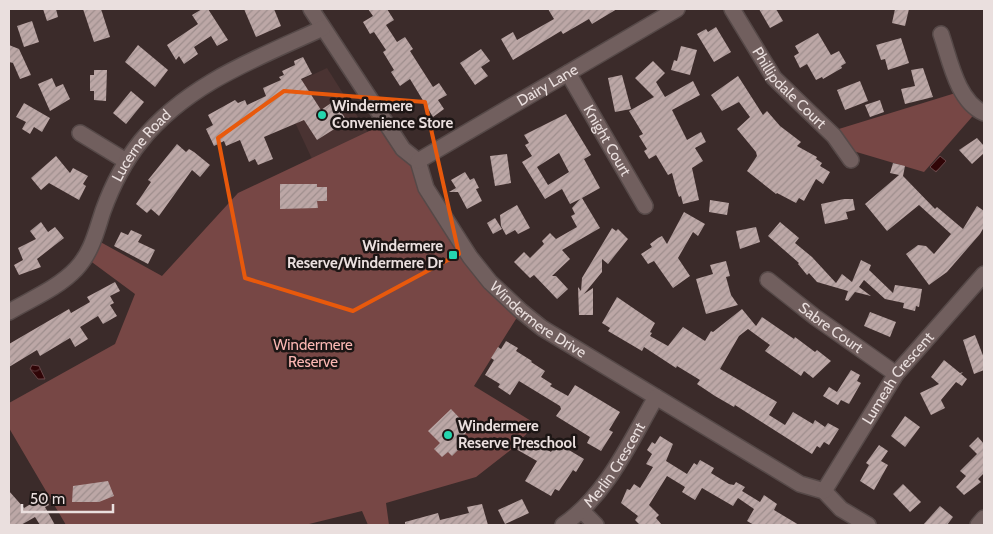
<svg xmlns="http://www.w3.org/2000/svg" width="993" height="534" font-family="Cabin,sans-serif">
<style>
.built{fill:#4a3332}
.park{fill:#774745}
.water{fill:url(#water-waves);stroke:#684648}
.building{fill:url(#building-hatch);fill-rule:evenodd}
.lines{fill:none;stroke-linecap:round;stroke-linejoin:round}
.minor-casing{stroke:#564948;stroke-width:18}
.minor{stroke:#715f5e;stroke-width:15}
.marked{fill:none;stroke:#e8590c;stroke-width:4;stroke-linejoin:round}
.poi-dot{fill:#25d5ae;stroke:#1d1615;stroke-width:2}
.labels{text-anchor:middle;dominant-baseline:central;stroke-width:5;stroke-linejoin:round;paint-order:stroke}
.street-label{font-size:15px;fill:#eadfde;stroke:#1d1615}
.poi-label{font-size:15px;font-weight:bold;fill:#eadfde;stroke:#1d1615;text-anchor:start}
.park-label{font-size:15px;fill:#fab6b2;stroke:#1d1615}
</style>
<defs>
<pattern id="water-waves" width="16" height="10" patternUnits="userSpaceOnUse" patternTransform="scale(1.25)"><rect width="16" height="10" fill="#300507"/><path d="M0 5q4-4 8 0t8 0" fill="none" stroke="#4e292b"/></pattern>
<pattern id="building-hatch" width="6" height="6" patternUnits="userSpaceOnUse" patternTransform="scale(1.25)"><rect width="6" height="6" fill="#bca7a6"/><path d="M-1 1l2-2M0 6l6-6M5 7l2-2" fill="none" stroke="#9e8e8d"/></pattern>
</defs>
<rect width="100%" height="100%" fill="#3b2b2a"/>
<path class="built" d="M327,68l41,65 -56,26 -32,-69z"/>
<g class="park">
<path d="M962,91l16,19 -54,62 -81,-24 -14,-16z"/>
<path d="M386,123l39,65 96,123 -47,75 62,38 -24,25 -36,28 -90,26 3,22h-21l-6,-14 -57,14h-239l-57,-97v-25l106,-59 20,-50 -50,-37 10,-18 67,37 76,-83z"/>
</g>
<g class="water">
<path d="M940,156l6,5 -10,11 -6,-5z"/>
<path d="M32,365l7,1 6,13h-7l-8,-10z"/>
</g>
<g class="building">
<path d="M43,9h13l2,8 -11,4z"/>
<path d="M83,9h18l9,28 -16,5z"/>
<path d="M202,9h6l20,31 -11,6 -6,-10 -17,11 4,7 -14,10 -5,-8 -3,4 -9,-15 31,-21 -6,-9z"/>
<path d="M244,9h30l7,17 -25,11z"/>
<path d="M368,9h19l7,11 -8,5 11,17 8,-5 8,12 -3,2 23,36 6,-4 8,12 -9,5 6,9 -11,8 -23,-38 -10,7 -9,-14 3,-2 -11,-18 3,-2 -12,-18 -4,2 -7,-12 10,-6z"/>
<path d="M548,9h69l-25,15 -3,-5 -26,15 -2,-3 -48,29 -12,-21 12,-7 4,8 37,-21z"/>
<path d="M759,9h17l7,12 -13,7z"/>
<path d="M895,9h14l-4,17 -13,-3z"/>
<path d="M32,21l7,21 -15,5 -7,-21z"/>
<path d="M716,27l15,25 -17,10 -17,-28 9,-5 2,3z"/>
<path d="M818,33l13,22 8,-4 7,12 -5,3 1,2 -19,11 -1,-2 -6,3 -9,-16 -7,4 -6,-12 5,-3 -4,-7z"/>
<path d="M901,38l8,25 -21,7 -3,-11 -4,1 -5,-15z"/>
<path d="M9,45l10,4 12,26 -11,4 -7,-16 -4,-1z"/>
<path d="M138,45l30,25 -13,17 -30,-25z"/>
<path d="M681,46l16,4 -7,25 -19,-5 3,-10 3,1z"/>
<path d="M481,49l9,12 -9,6 7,9 -13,9 -15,-22z"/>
<path d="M303,57l9,17 -11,5 20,31 13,-9 13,20 -30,19 -13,-20 -40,17 9,22 -15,6 -3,-6 -6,3 -9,-22 -14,6 -2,-5 -10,5 -8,-17 7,-4 -5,-10 27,-15 3,3 7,-3 2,5 19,-9 -3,-8 18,-8 -2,-3 5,-2 -2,-4 13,-6 -1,-4z"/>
<path d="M653,61l12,12 -9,9 9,15 28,-16 7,14 -28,15 15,30 14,-8 5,10 -11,6 8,13 -11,7 7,32 -16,4 -2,-8 -2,1 -2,-5 -5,-19 -4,2 -12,-20 -7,4 -5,-8 3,-2 -8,-13 4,-2 -14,-23 25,-14 -19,-19z"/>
<path d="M923,68l10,29 -28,7 -4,-15 14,-3 -4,-16z"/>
<path d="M94,70h13l-1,31 -12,-1v-9h-4v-16h4z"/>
<path d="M622,75l9,34 -16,3 -7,-34z"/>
<path d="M738,76l25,39 4,-4 13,15 21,16 -4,4 20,11 -1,2 6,4 -2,3 10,6 -7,12 -7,-5 -12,22 -5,-3 -3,5 -19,-10 -1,1 -29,-23 10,-15 -1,-4 -19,-23 13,-12 -11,-15 -17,9 -11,-16z"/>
<path d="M52,78l4,9 7,-3 7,15 -20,12 -12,-27z"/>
<path d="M860,81l8,20 -23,9 -8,-20z"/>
<path d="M131,91l13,11 -18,22 -13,-11z"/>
<path d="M880,100l4,12 -14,5 -5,-12z"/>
<path d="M24,103l26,15 -8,14 -8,-5 -4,7 -8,-5 4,-7 -10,-5z"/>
<path d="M566,114l25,41 -7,4 16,29 -18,10 18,30 -38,22 8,9 -18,17h4l12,13 -11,10 -23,-24 -4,3 -16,-16 10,-10 6,6 14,-14 -2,-3 8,-8 6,6 21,-12 -6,-11 4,-2 -3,-6 8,-9 -10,5 -8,-15 -17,10 -23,-37 10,-6 -7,-11 4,-2 -5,-8zM559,153l10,19 -21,13 -11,-18z"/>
<path d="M977,138l7,8v7l-12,11 -13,-14z"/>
<path d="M177,144l9,8 3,-3 5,3 16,13 -10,12 -8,-7 -33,46 -8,-7 -4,4 -11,-9 15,-22 -3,-2z"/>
<path d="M507,154l4,29 -16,3 -5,-30z"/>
<path d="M56,156l14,17 3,-5 15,8 -5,8 3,2 -7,14 -30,-17 -8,7 -10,-12z"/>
<path d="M893,163l12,3 -2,10 32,33 2,-2 26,22 14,-23 7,5v16l-4,7 -33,38 -18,13 -23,-31 12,-9 8,1 8,8 17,-20 -32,-29 -32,26 -22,-27 34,-29 -9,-2z"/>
<path d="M465,172l5,8 4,-2 5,10 -3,1 6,12 -15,8 -9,-17h-9l7,-4 -5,-8z"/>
<path d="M280,184h37v3h10v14h-10l1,7 -38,1z"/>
<path d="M844,199h9l2,11 -9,2 2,7 -23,5 -4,-20z"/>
<path d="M710,200l19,3 -2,12 -18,-3z"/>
<path d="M517,205l13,23 -12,6 -3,-4 -9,5 -5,-9 -1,-11z"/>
<path d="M684,212l21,12 -7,12 -5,-4 -15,26 12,18 -17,12 -19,-27 -6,3 -7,-10 11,-7 -2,-3 8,-6 4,-2 5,8z"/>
<path d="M495,218l7,11 -9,5 -6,-11z"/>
<path d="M41,222l7,10 7,-5 9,11 -27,21 4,8 -22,8 -5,-10 9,-5 -5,-12 18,-9 -6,-8z"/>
<path d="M780,222l19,16 -4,5 17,14 24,26 6,-9 10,8 9,-22 10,5 -2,5 24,23 2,-8 27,4 -3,18 -3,-1 -1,5 -12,-3 1,-5 -19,-4 -21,-19 -5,7 12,9 -16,-4 -7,9 -3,-1 3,-9 -31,-9 -8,-9 -2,2 -9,-11 1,-1 -31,-27z"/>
<path d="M756,227l4,15 -20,7 -4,-18z"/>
<path d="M612,228l4,3 2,-2 10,10 -20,25 -6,-5v13l-18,22 9,-6v27h-14l-1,-28 3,4 1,-13z"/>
<path d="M131,230l11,5 -4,7 17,8 -7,14 -34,-18 7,-14 7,3z"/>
<path d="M726,261l4,15 -4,1 5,18 7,10 -32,9 -10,-35 17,-5 -3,-9z"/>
<path d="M115,282l5,9 -10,5 4,7 -4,2 7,11 -14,8 -5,-8 -18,11 8,12 -13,8 -5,-9 -30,18 -3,-6 -28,17v-23l60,-35 2,4 19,-11 -3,-5z"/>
<path d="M617,297l38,26 -5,9 2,1 -2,3 18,10 15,-19 22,14 6,-10 2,1 29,-23 14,17 6,-9 32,22 1,-2 20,15 2,-2 14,11 -18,17 -9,-7 -3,5 -36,-25 5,-6 -22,-16 -9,7 -19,33 57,33 -8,13 16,10 8,-13 20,12 2,-4 10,7 3,-4 11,6 -10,16 -5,-3 -4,6 -3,-2 -5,8 -77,-49 -1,2 -19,-11 -18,-12 3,-4 -23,-14 -1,2 -32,-21 -2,4 -34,-20 2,-3 -8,-5z"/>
<path d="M870,312l26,10 -6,15 -26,-11z"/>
<path d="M975,335l9,23v12l-10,4 -11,-34z"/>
<path d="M506,341l12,7 -2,3 16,10 -1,1 14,9 -4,6 11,7 -2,2 18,10 7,-11 45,27 -11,18 4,2 -12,19 -14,-8 3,-6 -34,-21 5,-7 -1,-3 -41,-25 -9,14 -12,-8 2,-3 -15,-9 9,-15 -3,-2 7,-11 3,2z"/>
<path d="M944,360l16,13 3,-1 -2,2 6,5 -5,7 -6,-4 -15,18 4,8 -14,7 -11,-22 19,-9 -8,-7z"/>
<path d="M851,370l9,5 -3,6 4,2 -12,21 -8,-4 -3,5 -15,-9 6,-9 8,5z"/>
<path d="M451,409l19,20 -9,9 4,5 -13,13 -4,-4 -6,5 -8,-8 6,-6 -12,-12z"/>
<path d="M905,416l15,11 -15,20 -14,-11z"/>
<path d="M660,436l13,8 -7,17 21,13 7,-11 3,2 3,-5 14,8 -3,5 18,11 5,1 2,-3 9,5 -3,4 18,11 4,-7 13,9 -3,6 25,15h-45l-7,-4 7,-12 -16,-11 -5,8 -31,-18 -7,12 -13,-8 3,-5 -18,-11 -18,29 10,10 -3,3 6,7h-22l-5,-5 3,-4 -17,-13 6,-14 3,1 4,-6 6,4 13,-21 -7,-3 6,-10 -5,-4 5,-8 3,2z"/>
<path d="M978,437l6,7v29l-6,6 3,3 -17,13 -8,-8 10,-11 -6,-5 17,-17 -8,-8z"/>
<path d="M521,440l18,10 2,-4 10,6 6,-9 27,16 -8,13 -3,-2 -14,21 -4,-2 -4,7 -26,-15 12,-20 -21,-12z"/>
<path d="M879,445l9,6 -7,10 7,4 -14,25 -14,-9 9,-16 -3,-2z"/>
<path d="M108,481l6,15 -15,6h-27l1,-16z"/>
<path d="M903,484l18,18 -11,10 -17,-18z"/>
<path d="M9,491l15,17 20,-12 5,9 -4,2 10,18h-15l-5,-8 -14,8h-12z"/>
<path d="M522,499l7,14 -24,11 -7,-14z"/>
<path d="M482,504l6,21h-83v-3l33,-9 2,7 29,-7 -2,-6z"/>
<path d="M940,506l13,11 -6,8h-24z"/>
</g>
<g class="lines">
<g class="minor-casing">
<g id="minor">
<path id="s1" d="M311,9l92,140 15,12 8,27 44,69 20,25 31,29 21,17 258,156 24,7 17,18 27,16"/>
<path id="s2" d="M732,9l42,69 60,58 17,24"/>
<path d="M941,34c9,26 16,67 43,79"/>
<path id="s3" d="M568,73l77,133"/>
<path d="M80,133l46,28"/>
<path id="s4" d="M418,161l259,-152"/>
<path id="s5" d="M768,280l47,37 81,57"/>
<path id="s6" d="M9,312c22,-13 49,-24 67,-43 16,-17 20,-37 27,-58 9,-25 21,-49 38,-70 47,-58 117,-83 182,-113"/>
<path id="s7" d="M824,491l72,-117 88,-100"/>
<path d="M582,511l14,14"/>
<path id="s8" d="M563,525c44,-30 67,-83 93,-128"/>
<path d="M978,525l6,-7"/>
</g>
</g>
<use href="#minor" class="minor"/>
</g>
<path class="marked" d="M284,91l141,11 34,152 -106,57 -108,-33 -27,-140z"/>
<g class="poi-dot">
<circle cx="322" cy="115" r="5"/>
<rect x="448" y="250" width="10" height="10" rx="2.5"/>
<circle cx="448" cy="435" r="5"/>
</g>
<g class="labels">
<g class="street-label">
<text stroke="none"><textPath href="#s4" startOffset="150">Dairy Lane</textPath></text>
<text stroke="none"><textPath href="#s2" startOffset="98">Phillipdale Court</textPath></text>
<text stroke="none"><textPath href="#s3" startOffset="78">Knight Court</textPath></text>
<text stroke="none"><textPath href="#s6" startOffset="221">Lucerne Road</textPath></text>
<text stroke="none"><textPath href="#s1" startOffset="390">Windermere Drive</textPath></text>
<text stroke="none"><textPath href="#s5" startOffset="79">Sabre Court</textPath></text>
<text stroke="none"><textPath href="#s7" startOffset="135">Lumeah Crescent</textPath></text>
<text stroke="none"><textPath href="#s8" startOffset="80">Merlin Crescent</textPath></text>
</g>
<g class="poi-label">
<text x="332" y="106">Windermere<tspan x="332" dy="17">Convenience Store</tspan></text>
<text x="443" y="246" text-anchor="end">Windermere<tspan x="443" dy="17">Reserve/Windermere Dr</tspan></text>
<text x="458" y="426">Windermere<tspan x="458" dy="17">Reserve Preschool</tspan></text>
</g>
<g class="park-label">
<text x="313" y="345">Windermere<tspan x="313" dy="17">Reserve</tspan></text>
</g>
</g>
<rect width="993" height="534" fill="none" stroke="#eadfde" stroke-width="20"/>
<path d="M22 504v8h91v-8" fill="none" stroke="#eadfde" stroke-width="2.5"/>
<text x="30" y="504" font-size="15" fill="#eadfde" stroke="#1d1615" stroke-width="4" paint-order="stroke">50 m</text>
</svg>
